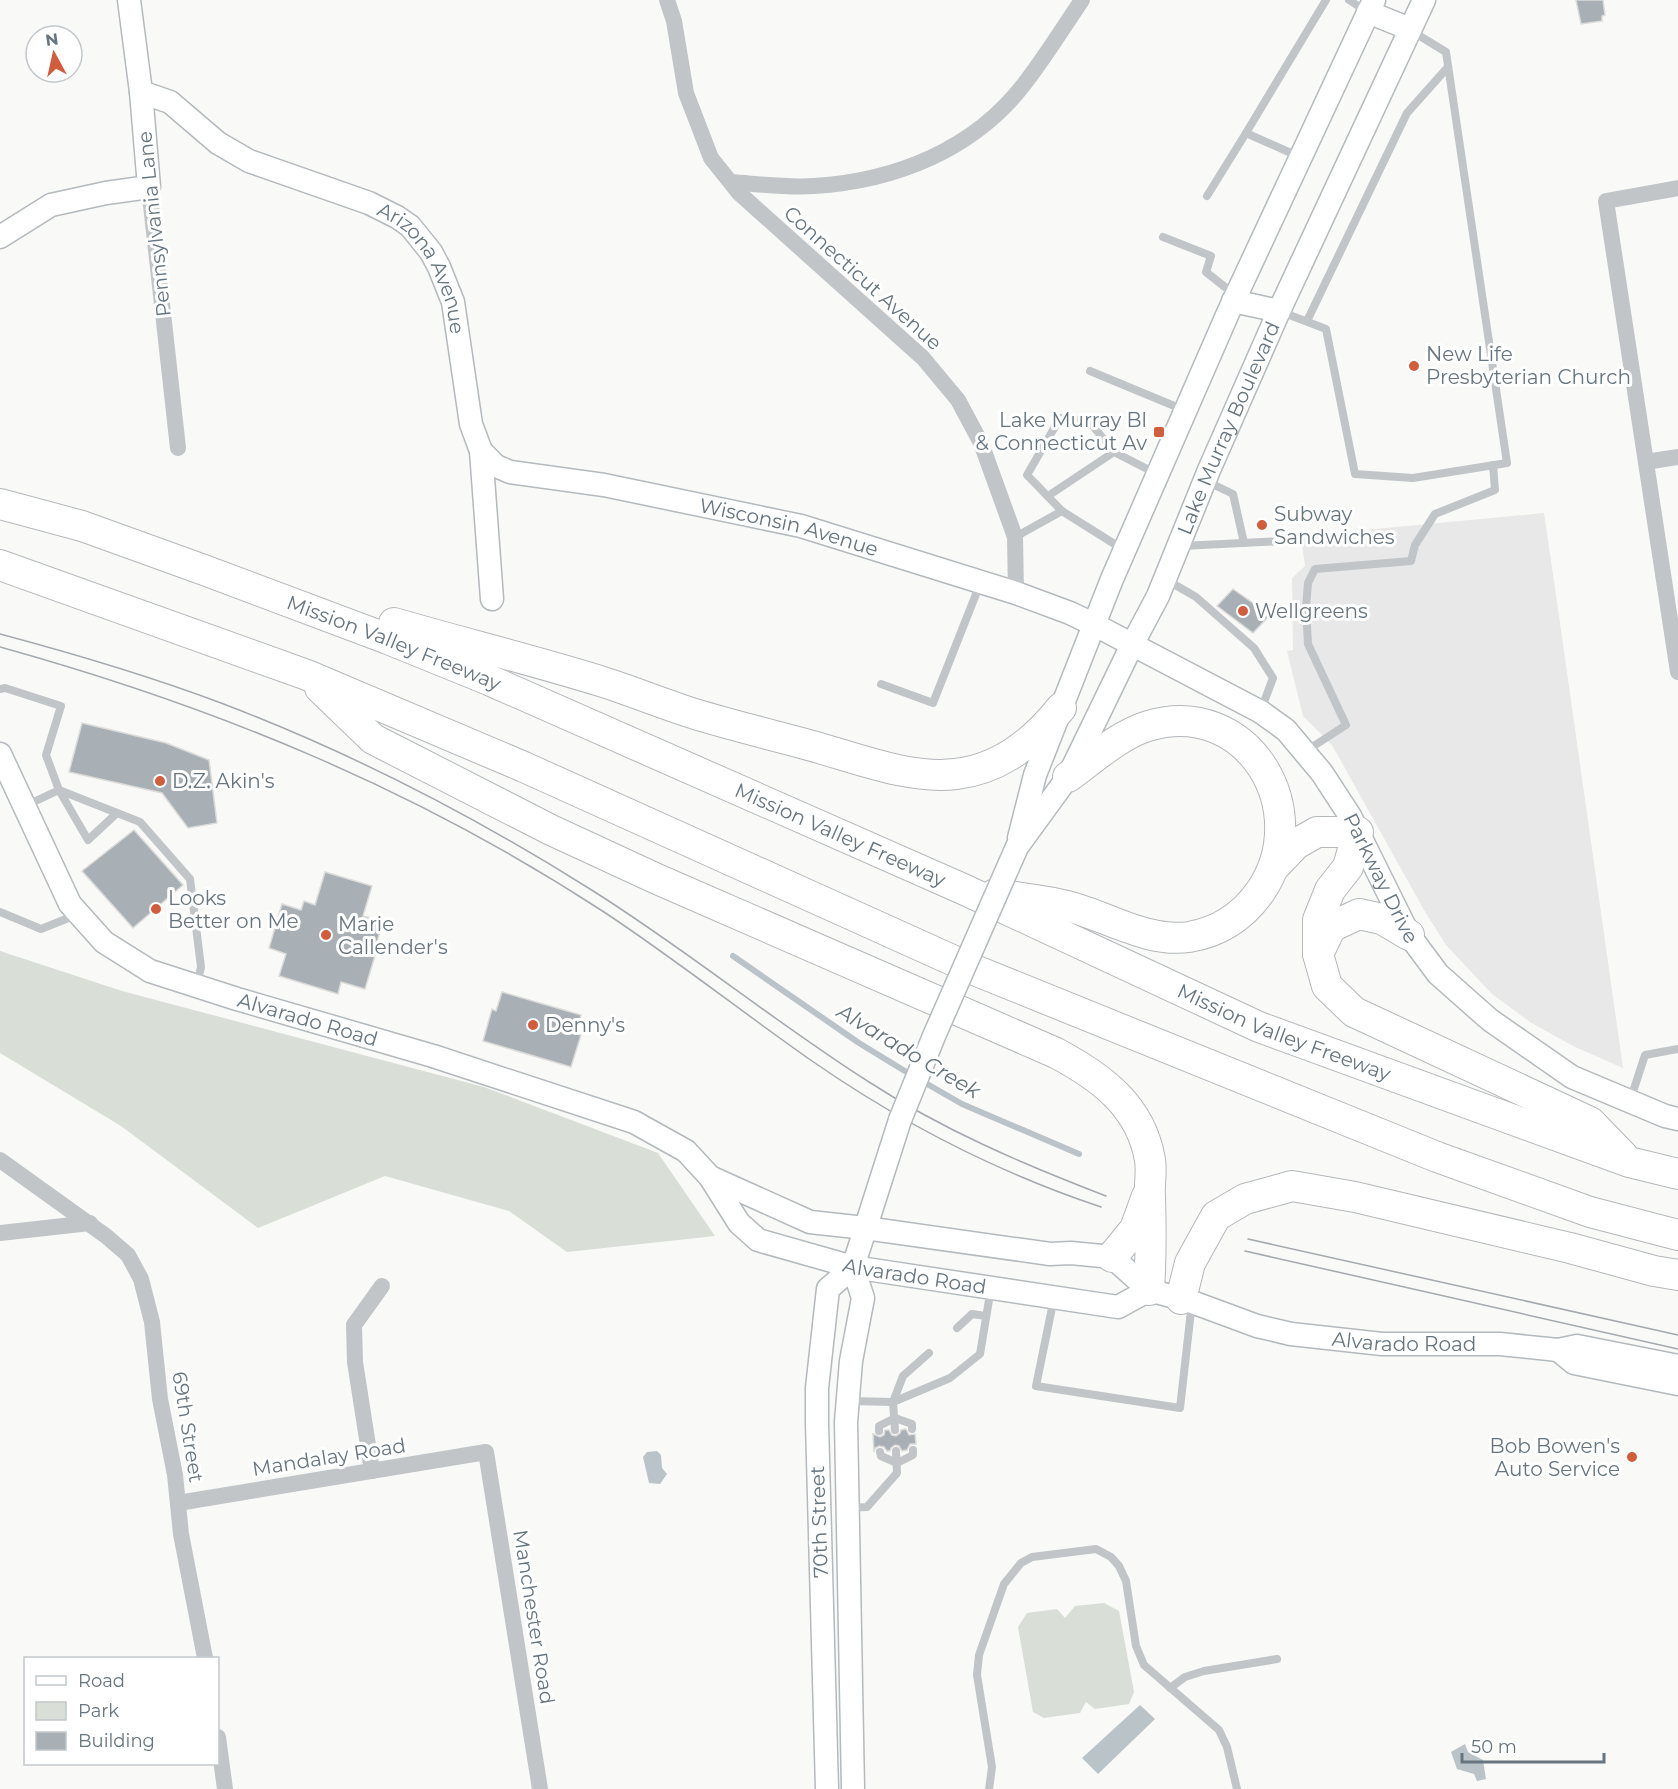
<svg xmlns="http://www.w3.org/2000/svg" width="1678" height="1789" font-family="Montserrat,sans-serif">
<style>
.built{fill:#e7e8e7}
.green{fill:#d9ded7}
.water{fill:#bac4c8}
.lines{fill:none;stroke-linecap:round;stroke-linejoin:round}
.stream{stroke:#bac4c8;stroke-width:6}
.building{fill:#a9b0b5;stroke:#dbdbd9;stroke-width:1.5}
.secondary-casing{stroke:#b3b9bd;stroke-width:25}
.highway-casing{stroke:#b4b8bb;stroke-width:32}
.lane{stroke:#c1c5c8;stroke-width:8}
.street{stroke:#c1c5c8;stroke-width:16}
.secondary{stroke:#fff;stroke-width:22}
.highway{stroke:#fff;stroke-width:30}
.tram{stroke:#a3a9ae;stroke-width:1.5}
.secondary-bridge-casing{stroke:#b3b9bd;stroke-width:25;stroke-linecap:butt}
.secondary-bridge{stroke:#fff;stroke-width:22}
.poi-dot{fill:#d35c3d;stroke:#fff;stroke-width:2}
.labels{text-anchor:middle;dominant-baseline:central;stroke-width:6;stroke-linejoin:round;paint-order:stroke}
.street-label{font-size:20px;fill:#66757f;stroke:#fff}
.poi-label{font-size:20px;fill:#66757f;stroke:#fff;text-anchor:start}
.water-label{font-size:21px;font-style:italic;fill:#627379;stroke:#fff}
</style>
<rect width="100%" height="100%" fill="#f9f9f7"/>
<path class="built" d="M1544,513l15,103 64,452 -50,-22 -43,-24 -38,-28 -46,-49 -22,-35 -92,-165 -29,-29 -16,-65 6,-1 -1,-72 13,-12 -4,-30z"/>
<g class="green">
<path d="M0,951l122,40 362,96 174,66 57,83 -148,16 -58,-41 -124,-35 -127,52 -137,-102 -121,-73z"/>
<path d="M1104,1603l15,8 15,81 -5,12 -34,5 -9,-7 -6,11 -36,5 -11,-6 -15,-85 9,-14 30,-4 8,9 10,-12z"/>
</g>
<g class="water">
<path d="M657,1451l4,4 1,13 5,6 -7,10 -11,-1 -6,-26 4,-5z"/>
<path d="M1140,1705l15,14 -57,55 -16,-16z"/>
<path d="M1465,1744l3,8 15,8 3,19 -9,2 -3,-7 -17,-5 -6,-17z"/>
</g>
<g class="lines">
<g class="stream">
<path d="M733,956l126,87 54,33"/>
<path d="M922,1081l40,23 117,50"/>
</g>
</g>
<g class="building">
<path d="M1576,0h27l2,15 -3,1v5l-21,3z"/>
<path d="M1233,589l37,26 -17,18 -36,-27z"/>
<path d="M82,723l84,20 43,17 8,63 -29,5 -26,-35 -93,-21z"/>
<path d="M134,830l49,55 -50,43 -51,-57z"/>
<path d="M325,872l47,14 -9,30 20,5 -8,28h2l-12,40 -24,-7 -3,12 -59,-18 7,-22 -17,-6 13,-44 19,6 3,-9 11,4z"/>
<path d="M502,992l79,23 -5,19 5,1 -10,32 -88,-26 9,-32 4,2z"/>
<path d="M906,1429l3,6 6,-1 1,10h-6l-3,6 -5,1 -3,-5 -4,-1 -4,3 -1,3h-3l-3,-4 -5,-1 -4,2 -1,4 -1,-18 7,3 4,-2 1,-5h4l3,5 4,1 4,-3 1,-3z"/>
</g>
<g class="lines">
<g class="secondary-casing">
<g id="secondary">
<path d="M1368,12l42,17"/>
<path id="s1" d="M141,92l29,10 48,41 31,18 120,42 28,14 13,9 21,26 8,15 14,35 18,122 10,27 11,148"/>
<path d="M0,237l51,-32 55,-12 43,-6 -8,-95 -12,-92"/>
<path d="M1233,301l46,10"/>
<path id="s2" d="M481,451l15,15 14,6 94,13 197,41 215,67 54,20 25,12 166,87 25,18 36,43 28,43 59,119 29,39 52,46 82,57 93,39 13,3"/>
<path id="s3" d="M0,754l70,150 34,38 46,29 87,28 196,57 201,66 52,29 24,26 29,46 19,17 95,27 265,40 31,-17"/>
<path d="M1019,838l16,-63 77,-196 116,-266 146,-313"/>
<path id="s4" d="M1017,847l51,-70 64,-132 26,-49 51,-126 70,-159 145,-311"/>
<path id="s5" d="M710,1177l100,45 55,6 185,26 21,-1 41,4 37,33 43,12 65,24 34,8 91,10h118l58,6 19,-4 101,20"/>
<path d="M1558,1350l16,13 104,21"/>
<path d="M827,1789l-10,-366v-35l11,-99 25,-22 47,-147"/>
<path d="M853,1789l-7,-367 5,-61 12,-63 -10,-31"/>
</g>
</g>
<g class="highway-casing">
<g id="highway">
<path id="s6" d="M0,504l82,22 122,44 184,69 101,41 474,209 296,138 370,135 49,12"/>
<path d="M0,565l307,110 217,92 448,202 465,188 153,55 88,23"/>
<path d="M394,623c69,20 138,37 206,58 32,10 63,23 95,33 36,11 73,20 110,30 46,12 103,36 151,30 44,-5 78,-32 105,-66"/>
<path d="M320,688l53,51 178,91 106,49 399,174c45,24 85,53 94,107 2,11 -1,25 0,37 1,31 1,61 -1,93"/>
<path d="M1275,866l21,-22 21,-12h41l-10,35 -18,23 -12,30v34l9,32 27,26 236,110 33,34"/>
<path d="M995,894c24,4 49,6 72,12 40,10 80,37 122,31 30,-5 54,-21 71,-45 56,-81 -12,-196 -112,-166 -29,9 -55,33 -80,51"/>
<path d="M1318,954l13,-27 28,-13 23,5 27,16"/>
<path d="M1112,1257l23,-28 12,-33"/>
<path d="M1181,1299l9,-36 26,-47 29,-17 47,-13 63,11 215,51 84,23 24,4"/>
</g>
</g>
<g class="lane">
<path d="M1349,0l17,11"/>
<path d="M1246,133l80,-133"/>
<path d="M1207,196l39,-63 54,24"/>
<path d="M1163,237l48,19 -5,16 29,23"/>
<path d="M1279,311l47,18 29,145 58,4 94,-15 -61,-411 -36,-22"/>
<path d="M1307,321l100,-208 41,-46"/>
<path d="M1090,371l94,39"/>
<path d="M1206,481l27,13 11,49"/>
<path d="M1048,496l66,-44"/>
<path d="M1062,511l-35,-36 33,-57 29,3 25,31 43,22"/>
<path d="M1015,537l47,-26 62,39"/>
<path d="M1182,546l102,-5"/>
<path d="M1165,579l31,18 58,51 19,30 -12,32"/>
<path d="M881,684l52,19 47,-119"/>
<path d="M0,689l5,-1 56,18 -15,49 13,35 -34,16"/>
<path d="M1306,751l40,-26 -38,-81 -2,-37 2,-24 7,-14 96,-8 4,-16 20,-31 60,-24 -2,-25"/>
<path d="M59,790l81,32 50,57 11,88 -4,17"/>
<path d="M59,790l29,50 29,-27"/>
<path d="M0,912l41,17 35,-14"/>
<path d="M1630,1101l15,-46 33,-6"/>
<path d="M1054,1298l-18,88 144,22 12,-106"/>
<path d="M957,1328l15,-14 14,2"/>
<path d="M850,1401l43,1 57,-24 30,-24 11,-66"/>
<path d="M895,1430l-2,-28 10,-26 26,-23"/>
<path d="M879,1431v-5l16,-8 17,6v5"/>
<path d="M880,1452l1,4 16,7 16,-8v-5"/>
<path d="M848,1508l19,-1 30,-34 -1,-22"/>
<path d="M1170,1688l15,-11 19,-6 73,-12"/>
<path d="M989,1789l3,-22 -15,-92 2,-20 25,-71 17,-21 11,-6 64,-8 15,8 8,9 7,15 10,65 8,19 75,65 8,17 10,42"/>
</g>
<g class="street">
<path d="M667,0l7,21 12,72 25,65 28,35 184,165 35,42 23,43 34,94 1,56"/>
<path d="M731,182c27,2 56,6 83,4 81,-5 160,-36 211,-103 20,-26 38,-55 57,-83"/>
<path d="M149,187l29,261"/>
<path d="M1678,188l-72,13 72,471"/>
<path d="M1646,462l32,-5"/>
<path d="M0,1160l106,76 22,19 13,24 11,43 8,77 15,76 6,59 24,124"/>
<path d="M0,1233l90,-10"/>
<path d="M372,1471l-17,-109 -1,-37 28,-39"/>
<path d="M178,1503l308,-51 54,337"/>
<path d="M218,1737l7,52"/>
</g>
<use href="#secondary" class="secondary"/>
<use href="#highway" class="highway"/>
<g class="tram">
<path d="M0,634c75,20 149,42 221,69 129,49 253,113 369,186 96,60 183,132 279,193 74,48 154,82 237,114"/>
<path d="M0,647c216,60 416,142 604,265 71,47 138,100 208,149 88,61 187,112 289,146"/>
<path d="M1248,1239l430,96"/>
<path d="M1245,1251l433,98"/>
</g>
<g class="secondary-bridge-casing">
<path id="secondary-bridge" d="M900,1120l34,-84 83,-189"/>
</g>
<use href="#secondary-bridge" class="secondary-bridge"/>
</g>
<g class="poi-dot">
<circle cx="1414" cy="366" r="6"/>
<rect x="1153" y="426" width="12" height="12" rx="3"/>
<circle cx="1262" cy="525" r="6"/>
<circle cx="1243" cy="611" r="6"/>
<circle cx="160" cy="781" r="6"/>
<circle cx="156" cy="909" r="6"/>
<circle cx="326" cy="935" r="6"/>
<circle cx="533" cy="1025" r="6"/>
<circle cx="1632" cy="1457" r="6"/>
</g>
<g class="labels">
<g class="street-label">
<text transform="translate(154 224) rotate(-96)">Pennsylvania Lane</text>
<text stroke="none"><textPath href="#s1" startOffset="346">Arizona Avenue</textPath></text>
<text transform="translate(863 278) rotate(42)">Connecticut Avenue</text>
<text stroke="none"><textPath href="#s4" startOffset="471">Lake Murray Boulevard</textPath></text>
<text stroke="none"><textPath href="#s2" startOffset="321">Wisconsin Avenue</textPath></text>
<text stroke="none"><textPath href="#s6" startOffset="418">Mission Valley Freeway</textPath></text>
<text stroke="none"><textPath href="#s6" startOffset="904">Mission Valley Freeway</textPath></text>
<text stroke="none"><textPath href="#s2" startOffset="1038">Parkway Drive</textPath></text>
<text stroke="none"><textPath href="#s3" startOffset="436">Alvarado Road</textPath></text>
<text stroke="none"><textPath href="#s6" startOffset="1390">Mission Valley Freeway</textPath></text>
<text stroke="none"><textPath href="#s3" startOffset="1114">Alvarado Road</textPath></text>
<text stroke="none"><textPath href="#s5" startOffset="726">Alvarado Road</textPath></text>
<text transform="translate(188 1427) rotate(81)">69th Street</text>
<text transform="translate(329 1457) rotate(-9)">Mandalay Road</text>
<text transform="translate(819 1522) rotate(-92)">70th Street</text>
<text transform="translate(534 1617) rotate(81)">Manchester Road</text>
</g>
<g class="poi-label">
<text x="1426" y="354">New Life<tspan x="1426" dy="23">Presbyterian Church</tspan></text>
<text x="1147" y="420" text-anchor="end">Lake Murray Bl<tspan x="1147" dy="23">&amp; Connecticut Av</tspan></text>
<text x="1274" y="514">Subway<tspan x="1274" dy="23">Sandwiches</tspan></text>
<text x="1255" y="611">Wellgreens</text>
<text x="172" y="781">D.Z. Akin's</text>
<text x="168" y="898">Looks<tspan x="168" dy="23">Better on Me</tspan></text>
<text x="338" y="924">Marie<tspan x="338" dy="23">Callender's</tspan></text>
<text x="545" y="1025">Denny's</text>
<text x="1620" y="1446" text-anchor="end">Bob Bowen's<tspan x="1620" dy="23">Auto Service</tspan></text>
</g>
<g class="water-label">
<text transform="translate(909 1051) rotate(31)">Alvarado Creek</text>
</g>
</g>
<rect x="24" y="1657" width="195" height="108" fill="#ffffff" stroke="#c2c8cc" stroke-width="1.5"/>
<rect x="36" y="1676" width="30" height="9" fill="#ffffff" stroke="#c2c8cc" stroke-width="1.5"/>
<text x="78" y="1687" font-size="18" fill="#66757f">Road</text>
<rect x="36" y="1702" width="30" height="18" fill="#d9ded7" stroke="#c2c8cc" stroke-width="1.5"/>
<text x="78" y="1717" font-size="18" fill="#66757f">Park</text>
<rect x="36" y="1732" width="30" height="18" fill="#a9b0b5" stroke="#c2c8cc" stroke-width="1.5"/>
<text x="78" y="1747" font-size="18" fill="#66757f">Building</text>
<g transform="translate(54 54) rotate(352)"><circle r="28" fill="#ffffff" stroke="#c2c8cc" stroke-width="1.5"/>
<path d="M0-4.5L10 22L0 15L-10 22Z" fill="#d35c3d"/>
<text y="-9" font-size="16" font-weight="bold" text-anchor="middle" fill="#66757f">N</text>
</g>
<path d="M1462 1753v9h142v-9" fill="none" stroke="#66757f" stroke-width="3"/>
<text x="1471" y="1753" font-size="18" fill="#66757f" stroke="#ffffff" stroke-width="4.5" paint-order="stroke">50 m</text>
</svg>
